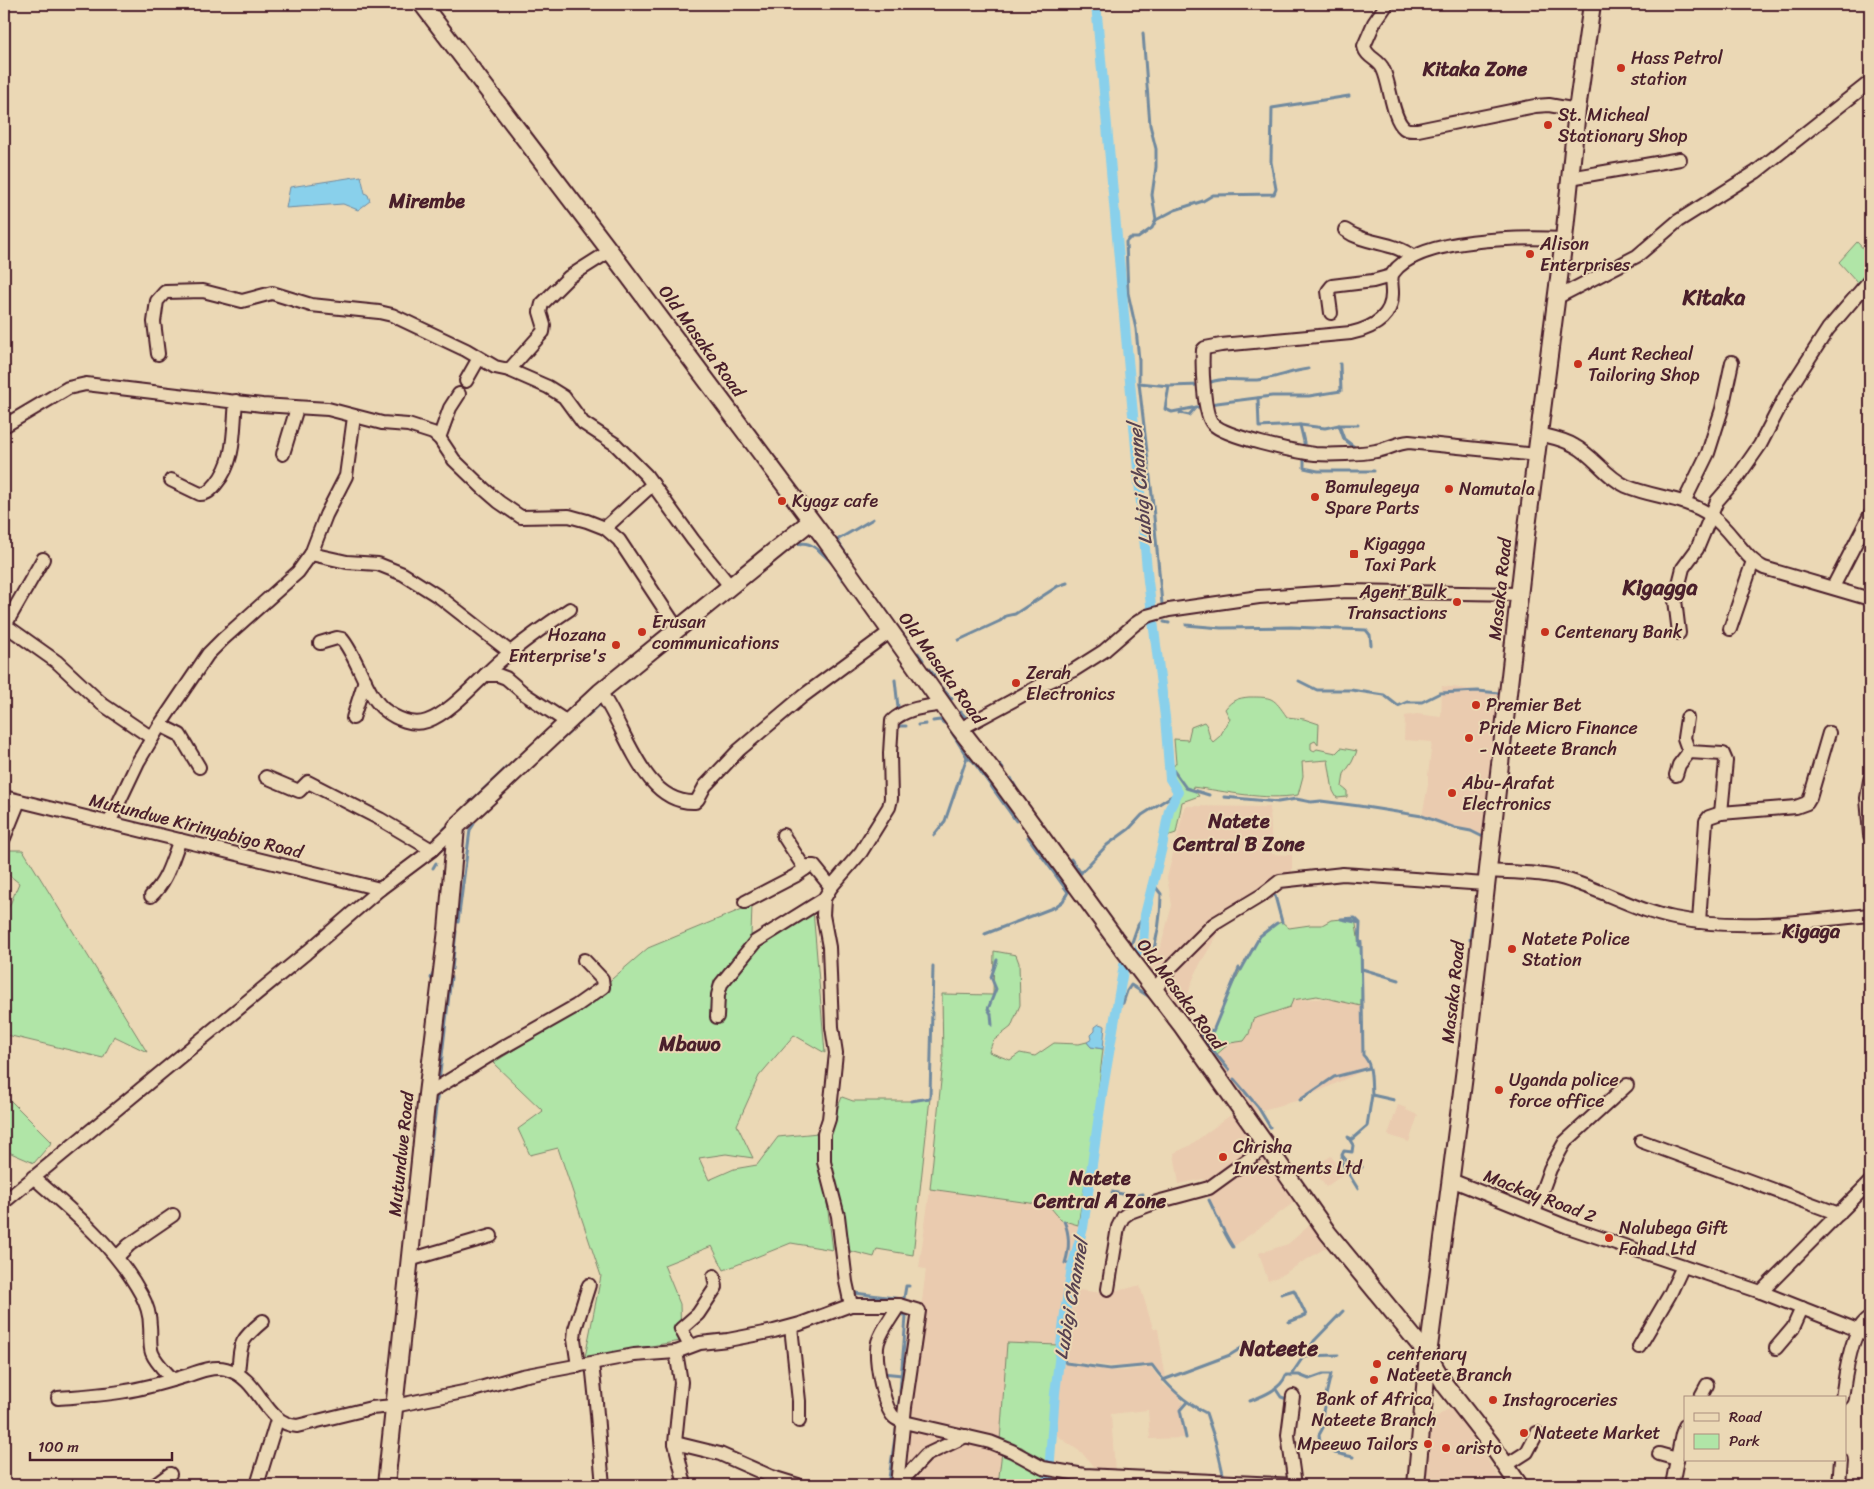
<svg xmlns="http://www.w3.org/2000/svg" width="1874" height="1489" font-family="Sriracha,sans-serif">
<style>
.built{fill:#eacbaf}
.green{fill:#b0e5a7;stroke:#7d8269}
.water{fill:#89d0eb;stroke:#70899e}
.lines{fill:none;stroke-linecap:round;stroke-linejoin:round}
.stream{stroke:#70899e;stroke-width:3}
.canal{stroke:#89d0eb;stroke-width:10}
.minor-casing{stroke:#4a1f2b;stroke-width:16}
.major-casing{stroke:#4a1f2b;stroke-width:20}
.minor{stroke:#ebd8b5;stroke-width:12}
.major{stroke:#ebd8b5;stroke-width:16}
.poi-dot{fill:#c8321e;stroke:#ebd8b5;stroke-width:2}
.labels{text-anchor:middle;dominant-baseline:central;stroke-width:4;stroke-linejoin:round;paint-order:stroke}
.poi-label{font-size:18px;fill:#4a1f2b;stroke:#ebd8b5;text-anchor:start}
.street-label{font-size:18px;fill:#4a1f2b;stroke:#ebd8b5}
.water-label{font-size:19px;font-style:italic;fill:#574251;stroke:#ebd8b5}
.quarter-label{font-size:20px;font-weight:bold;fill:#4a1f2b;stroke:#ebd8b5}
.district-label{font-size:22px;font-weight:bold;fill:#4a1f2b;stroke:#ebd8b5}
</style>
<rect width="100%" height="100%" fill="#ebd8b5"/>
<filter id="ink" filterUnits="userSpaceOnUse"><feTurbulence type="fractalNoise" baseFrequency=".02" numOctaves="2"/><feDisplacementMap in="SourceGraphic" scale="10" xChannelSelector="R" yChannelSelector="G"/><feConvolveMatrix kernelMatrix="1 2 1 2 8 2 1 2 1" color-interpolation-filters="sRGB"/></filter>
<g filter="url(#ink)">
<g class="built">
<path d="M1442,686l61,7 -19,144 -62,-21 6,-31v-10l4,-33 -28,-2 1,-24 12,-2 24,3z"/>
<path d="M1185,806l85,1 2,47 20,1v18l-28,17 -46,44 -18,30 -9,20 -8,30 -33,-42 12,-30 10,-37 -5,-27z"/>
<path d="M1333,998l28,8 2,49 4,4 2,9 -69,32 -49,13 -19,-31 -19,-24 17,-14 -2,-1 21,-9 3,-15 41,-19z"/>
<path d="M1398,1105l8,3v2l12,5 -9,27 -21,-7z"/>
<path d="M1236,1111l24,37 -51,36h-5l-1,-5 -24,5 -5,-31 15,-7z"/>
<path d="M1262,1153l34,48 -63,46 -10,-16 -2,-8 -14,-31z"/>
<path d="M1331,1156l13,18 -18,13 -14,-19z"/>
<path d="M930,1189l100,14 21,5 10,12 17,5 -4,24 -5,20 -11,76 -51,-2 -7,98 -93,-20 19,-152 -7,-1z"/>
<path d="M1311,1224l16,23 -47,29 -12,5 -9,-28 29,-9z"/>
<path d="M1136,1286h4l13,42 5,1 8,50 -15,-14 -41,1 -44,-5 -5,-6 10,-66 24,3 31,-3z"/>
<path d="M1061,1361l3,3 49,7h10l28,-4 13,18 13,9 6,9 -3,7 6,28 -36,1 -2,-29 -37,4 4,59 -17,-1 -16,-19 -27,-19z"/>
<path d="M1451,1409l6,4 47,72h-78l2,-33 6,-33 12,-9z"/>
<path d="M906,1427l96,24 -4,34h-98z"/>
</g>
<g class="green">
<path d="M1857,242l13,14v15l-12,12 -19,-21z"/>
<path d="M1249,697c24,0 24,0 38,20l17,2 15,5 -1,21 -3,-4 -4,2v6l3,2 3,-2 19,4 5,-5 16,3 -5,11 -8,12 -2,13 5,4v6l-10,1 -4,-7 -5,-31 -26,2 1,14 -5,19c-34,6 -72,-4 -106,-8l7,9 -17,6 -6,31 -12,4 5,-27 9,-18 -8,-13v-8l6,-8 -2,-24 14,1 3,-13 13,-5c6,6 3,14 9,20l7,-6 10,-17 -5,-10c7,-9 13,-11 24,-12z"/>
<path d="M6,850h17l124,202 -33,-16 -11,22 -96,-23 -3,4v-120l15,-36 -15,-12v-18z"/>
<path d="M752,905l-1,30 62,-25 12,143 -31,-18 -35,41 -22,49 16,33 -27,-4 -27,4 10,22 25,-11 23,-4 21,-28 40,-4 15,117 -42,-7 -67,27 -12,-24 -48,19 16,39 1,37 -96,16 16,-81 -43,-128 -28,7 -12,-26 25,-18 -50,-48 77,-48 78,-67z"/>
<path d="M1355,918l4,26 2,-2 1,25 -1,39 -44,-10 -24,4 -3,7 -37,12 -4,15 -5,7 -14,2 -14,12 -18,-22 5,-5 10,3 18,-43 22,-41 7,-11 13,-11 9,-3 7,6 21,-3h12l9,-5z"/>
<path d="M994,951l22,4 3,8 1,42 -9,22 -18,14 -4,11 21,8 10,-7 15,3 19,-13 25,1 8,-2 4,5 12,2 -9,80 -16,96 -17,-5 -10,-12 -21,-5 -100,-14 13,-128 -1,-67 51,1z"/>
<path d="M4,1094l48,48 -18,21 -30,-13z"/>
<path d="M842,1097l11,4h58l19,-3 -17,157 -36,-6 -3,8 -28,-7 -15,-71 -4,-45z"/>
<path d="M1007,1343l51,2 -12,121 -24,-19 -22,-6z"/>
<path d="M1002,1451l44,22 -2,12h-46z"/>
</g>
<g class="water">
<path d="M361,176l4,17 3,2 2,6 -12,9 -15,-6 -57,4 4,-21z"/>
<path d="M1099,1024l6,2 -2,23 -12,-2 -4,-5 5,-3 -1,-4 4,-4v-4z"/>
</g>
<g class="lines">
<g class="stream">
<path d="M1143,33l7,92 6,24v18l-4,28 4,25 -4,8 -14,10h-8l-4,4 2,51 8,36 3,31v23l13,112 10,109"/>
<path d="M1156,220l19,-10 28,-9 10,-6 61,-1 2,-5 -5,-27 1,-54 77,-12"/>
<path d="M1139,383l30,3 32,-1"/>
<path d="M1206,384c17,-8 33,-3 51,-4 17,-1 34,-9 51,-11"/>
<path d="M1169,386l-4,23 7,3 31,-6"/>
<path d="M1258,398l1,29 41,-2 25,3 14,-3h19"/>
<path d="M1209,404l63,-8h37l32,-5 -1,-27"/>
<path d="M1182,410l-2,3 9,2 7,-8"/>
<path d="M1300,425l4,17v6"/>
<path d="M1339,425l5,14 13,10"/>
<path d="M1304,454v14l14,3h56"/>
<path d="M799,544c12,-4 24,10 32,18"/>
<path d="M852,563l-15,-23 36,-21"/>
<path d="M836,569l6,10"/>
<path d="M866,583l24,33"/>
<path d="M849,587l6,8"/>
<path d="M1164,622l5,1"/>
<path d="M1186,625l35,3 70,-1 75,3 4,5 1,10"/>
<path d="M897,626l13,18"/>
<path d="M959,640l41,-19 6,-5 9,-2 43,-28 9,-3"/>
<path d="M918,653l5,7"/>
<path d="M929,669l5,6"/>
<path d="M895,680l3,27"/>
<path d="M1299,681l18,9h34l33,5 14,11 9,-4h15l18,-9 38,-2 21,2"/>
<path d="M622,685l7,-5"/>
<path d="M939,685l13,14"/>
<path d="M609,697l3,-4"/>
<path d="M961,712l5,6"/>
<path d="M933,721l7,-1 4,3"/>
<path d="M918,725l8,-1"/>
<path d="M576,726l26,-23"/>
<path d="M900,726h6"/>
<path d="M556,744l14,-12"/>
<path d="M967,757l6,4 43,60"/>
<path d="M994,760l9,8"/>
<path d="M514,761l11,-9"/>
<path d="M1169,764l17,24 23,7"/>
<path d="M1011,778l6,12"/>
<path d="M1224,797l54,5 18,-3 15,3 10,-1 38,5 63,10 33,12 16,3 10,5 6,1"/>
<path d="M470,802l37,-35"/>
<path d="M444,829l2,-2"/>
<path d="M934,835l11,-14 22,-64 -16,-26"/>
<path d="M1071,859l10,14"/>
<path d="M433,868l3,-5"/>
<path d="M1077,877l30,-32 22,-16 13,-14 36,-23"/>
<path d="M1275,896l7,26"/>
<path d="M458,922l12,-92 4,-6"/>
<path d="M1360,923l-19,-4 14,-1 5,5 -1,23 2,-4 2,113c10,9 8,28 9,40l22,5"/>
<path d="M985,934l70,-27 8,-6 5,-9 -40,-55"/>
<path d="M1470,940l6,-38"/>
<path d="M1130,948l8,-23 7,-10"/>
<path d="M1150,962c7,-21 11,-46 11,-68l-7,-9"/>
<path d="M452,969l4,-38"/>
<path d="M1362,969l37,11"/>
<path d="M434,982l-3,-4 4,-8"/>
<path d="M1117,1007l6,-4 4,-12 4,-6 23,15"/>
<path d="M992,1025l-1,-11 -3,-5 8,-20 -5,-12 6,-17"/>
<path d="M1194,1027l35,43"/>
<path d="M1198,1033l5,-5 10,3 26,-63 2,2 19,-34 17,-13"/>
<path d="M1234,1079l24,28 12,20"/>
<path d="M439,1082l12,-105"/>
<path d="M1300,1100l34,-23 35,-9"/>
<path d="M911,1101l19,-3 3,-132"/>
<path d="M1342,1157v6l16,26"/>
<path d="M429,1162l9,-71"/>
<path d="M1362,1167c-10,0 -15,-5 -20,-12l2,-4 8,1 1,-7 -5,-8 4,2 15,-13 5,-31"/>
<path d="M1112,1192l21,4 10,-2"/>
<path d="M1209,1200c8,16 14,32 24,47"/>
<path d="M1064,1221c6,14 6,27 1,42h8"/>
<path d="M855,1293l47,6 2,-1 2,-12h3"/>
<path d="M1281,1294l13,-4 12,25 -17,7"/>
<path d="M1059,1354l7,9 44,6 42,-4c15,21 32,37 54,48l10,30 8,35"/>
<path d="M1305,1356l33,-1"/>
<path d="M882,1373l20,2"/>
<path d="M1291,1375l23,-34 29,-30"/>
<path d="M1163,1380l67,-25 21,-13"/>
<path d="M1275,1388l6,9 9,3"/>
<path d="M900,1392l6,-75 -5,-6"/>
<path d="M1250,1401c13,-5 31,-12 36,-26h13l10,4 14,-5h8l-5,21"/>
<path d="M1324,1407l-2,9 3,8 -6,11 1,7 15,11 18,4"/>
<path d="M898,1415l1,-14"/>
<path d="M1186,1438l-6,-28 7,-8"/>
<path d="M888,1485l9,-61"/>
</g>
<g class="canal">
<path d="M1096,4l52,577 17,136 5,62 8,13 -9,18 -7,37 -17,68 -2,29 -8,11"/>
<path d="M1048,1485l7,-92 10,-80 7,-46 11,-39 19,-134 22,-129"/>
</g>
<g class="minor-casing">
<g id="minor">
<path d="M1387,4l-13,19 -10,23c2,12 15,13 19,23 7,14 9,49 21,59 4,3 9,2 14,2l117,-24 14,-1 28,5"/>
<path d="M1570,178l110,-19"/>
<path d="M1345,230c21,15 48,11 68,27"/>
<path d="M1556,298l81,-42 41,-35 78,-49 114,-90"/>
<path d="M1331,313l-3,-22 4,-5 41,-5 18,-5"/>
<path d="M158,354l-4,-32 3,-21 8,-9 38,-1 39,10 30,-8 39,12 68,7 13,3 74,35 29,17 14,3 39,17 16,10 19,26 32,21 31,31 47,65 37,46"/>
<path d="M509,370l34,-38 1,-7 -4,-13 2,-8 27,-27 41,-26"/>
<path d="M466,381l13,-23"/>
<path d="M4,426l64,-38 18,-4 176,21 66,4 54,14 26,2 25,8 7,6 14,21 30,29 15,13 22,15 48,-1 18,5 18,7 14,12 58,88"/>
<path d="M1539,434c12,3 25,5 36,12 19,10 31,31 51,40 28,12 58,11 84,29 21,14 32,42 54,53l106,31"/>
<path d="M439,438l11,-30 9,-14"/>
<path d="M283,454l14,-46"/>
<path d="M1537,455l-128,-13c-12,1 -21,7 -33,9 -15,3 -45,4 -61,3 -19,-2 -90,-17 -102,-30 -10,-9 -11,-60 -10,-74l2,-2 16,-3 130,-12c22,-5 42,-16 41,-41 0,-6 -2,-14 1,-19 25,-36 130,-36 171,-34"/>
<path d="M171,480l29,14c8,0 11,-4 16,-10 20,-24 17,-53 20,-83"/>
<path d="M1684,502l24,-49 14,-44 10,-47"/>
<path d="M605,528l48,-44"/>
<path d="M311,554l36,8 31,2 25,10 38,24 69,54"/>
<path d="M1833,587l37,-72"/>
<path d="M5,625l52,37 45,42 50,34"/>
<path d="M4,627l39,-68"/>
<path d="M1730,629l23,-68"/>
<path d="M1679,633l-4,-33 8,-32 14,-19 20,-48 20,-23 23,-33 28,-54 40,-62 42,-49"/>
<path d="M320,643l17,-5 5,1c16,19 25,58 43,71 11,9 28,16 42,11 24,-8 53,-43 73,-60 22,-19 46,-36 70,-52"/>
<path d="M485,675h13l8,3 20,17 41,27"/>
<path d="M600,692c26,34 42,112 95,110l3,-3 7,-13 34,-36 64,-54 88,-65"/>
<path d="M353,718l12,-38"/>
<path d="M1687,718l-3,20 5,14 34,2 3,7 -5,52"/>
<path d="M160,725l20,10 19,32"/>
<path d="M960,729l83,-45 31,-14 30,-19 31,-27 12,-8 22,-6 90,-13 88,-6 172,3"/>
<path d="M1676,775l3,-10 10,-13"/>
<path d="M266,777l33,14 9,-9 72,37 52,31"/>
<path d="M1870,780l-3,18 3,37"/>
<path d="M4,797l376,92"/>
<path d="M109,823l29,-61 22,-37 48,-71 15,-15 75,-67 13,-18 15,-39 20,-39 8,-59"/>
<path d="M783,835l22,34"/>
<path d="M4,838l15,-37"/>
<path d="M1488,871c27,2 57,1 83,10 35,11 67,30 103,37 66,13 130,3 196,-3"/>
<path d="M151,896c17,-16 20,-35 29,-56"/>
<path d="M745,902l50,-26 14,-10h5l17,21"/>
<path d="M1699,922l7,-101 3,-4 12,-4 75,-6 11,-4 3,-5 19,-65"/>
<path d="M1155,990l17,-24 42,-42 48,-29 18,-14 63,-7 142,10"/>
<path d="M717,1017l1,-22 3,-11 34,-42 69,-43"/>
<path d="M427,1094l73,-45 76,-43 27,-19 -1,-8 -18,-19"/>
<path d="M1641,1141l198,73"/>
<path d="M33,1177c40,35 82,69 108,117 5,9 9,22 9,32 1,9 -1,19 2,27 4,10 14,19 21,27"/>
<path d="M1451,1180l117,47 193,65 109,43"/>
<path d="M4,1202l302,-249 74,-64 52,-39 24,-23"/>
<path d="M1534,1213l16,-44 15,-27 62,-57"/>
<path d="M117,1257l12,-12 44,-30"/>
<path d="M409,1260l82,-24"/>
<path d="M1108,1289l10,-62 5,-10 7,-5 27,-10 52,-14 58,-42"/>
<path d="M1761,1292l109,-110"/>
<path d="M851,1305l-5,-23 -8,-66 -14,-54v-28l5,-15 7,-66 -4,-26 -3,-80 -6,-32 1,-16 7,-12 30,-35 28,-45 2,-8 -1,-46 2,-32c14,-13 33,-14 51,-17"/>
<path d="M899,1305c-7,12 -17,24 -21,37 -4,14 5,65 16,75 2,2 7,4 10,5l86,20 22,9 31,17 41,7 213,10"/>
<path d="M791,1327l8,74v20"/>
<path d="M690,1346l-9,-17 17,-15 18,-27 -2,-11"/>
<path d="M1639,1347l31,-53 13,-28"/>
<path d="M1776,1348l17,-20 9,-20"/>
<path d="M676,1352l5,30 -6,61 10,42"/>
<path d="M592,1364c5,40 7,81 11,121"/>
<path d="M578,1366l-4,-27 1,-10 14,-44"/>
<path d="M238,1374c3,-31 0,-32 25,-53"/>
<path d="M1293,1396l-5,39 7,50"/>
<path d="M58,1398c23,-2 46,-3 68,-7 21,-3 43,-10 63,-16 11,-4 25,-9 37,-6 36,10 36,54 71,57l74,-18 23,-2 79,-16 49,-14 112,-21 42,-3 24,-9 28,-3 46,-9 26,-7 51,-19h48l20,6 -14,96 -8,78"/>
<path d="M1700,1398l7,-13"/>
<path d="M1842,1398c3,-20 9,-72 28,-80"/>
<path d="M675,1443l45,11 52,23 26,8"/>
<path d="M1659,1454l18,5"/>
<path d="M1505,1466l22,-14 10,-19"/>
<path d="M155,1485l15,-11"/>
<path d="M257,1485l20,-65"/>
<path d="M898,1485l28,-30 40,-19"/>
<path d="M1672,1485l10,-51 3,-8"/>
<path d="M1839,1485l2,-25"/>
</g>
</g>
<g class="major-casing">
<g id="major">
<path d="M422,4l188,247 215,288 135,190 39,50 115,158 68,89 146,207 100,122 17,30 46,59 28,41"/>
<path d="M386,1485l41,-391 20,-164 9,-103 144,-135 211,-171"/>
<path d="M1416,1485l12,-130 41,-318 57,-502 38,-296 13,-129 15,-106"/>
</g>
</g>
<use href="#minor" class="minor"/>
<use href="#major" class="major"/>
</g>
</g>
<g class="poi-dot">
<circle cx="1621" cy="68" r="5"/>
<circle cx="1548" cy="125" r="5"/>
<circle cx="1530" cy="254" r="5"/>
<circle cx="1578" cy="364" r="5"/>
<circle cx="1449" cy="489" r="5"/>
<circle cx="1315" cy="497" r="5"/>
<circle cx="782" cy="501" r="5"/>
<rect x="1349" y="549" width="10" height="10" rx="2.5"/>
<circle cx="1457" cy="602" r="5"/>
<circle cx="642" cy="632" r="5"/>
<circle cx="1545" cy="632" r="5"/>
<circle cx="616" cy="645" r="5"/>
<circle cx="1016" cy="683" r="5"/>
<circle cx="1476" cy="705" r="5"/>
<circle cx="1469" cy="738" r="5"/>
<circle cx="1452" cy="793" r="5"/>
<circle cx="1512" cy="949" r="5"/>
<circle cx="1499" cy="1090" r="5"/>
<circle cx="1223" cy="1157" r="5"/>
<circle cx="1609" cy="1238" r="5"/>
<circle cx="1377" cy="1364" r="5"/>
<circle cx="1374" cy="1380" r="5"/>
<circle cx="1493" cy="1400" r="5"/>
<circle cx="1524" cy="1433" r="5"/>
<circle cx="1428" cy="1444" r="5"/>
<circle cx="1446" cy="1448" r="5"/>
</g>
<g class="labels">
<g class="poi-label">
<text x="1631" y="58">Hass Petrol<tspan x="1631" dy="21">station</tspan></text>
<text x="1558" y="115">St. Micheal<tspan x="1558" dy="21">Stationary Shop</tspan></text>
<text x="1540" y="244">Alison<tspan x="1540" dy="21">Enterprises</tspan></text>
<text x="1588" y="354">Aunt Recheal<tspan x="1588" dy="21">Tailoring Shop</tspan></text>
<text x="1325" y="487">Bamulegeya<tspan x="1325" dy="21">Spare Parts</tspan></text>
<text x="1459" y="489">Namutala</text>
<text x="792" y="501">Kyagz cafe</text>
<text x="1364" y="544">Kigagga<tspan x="1364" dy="21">Taxi Park</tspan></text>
<text x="1447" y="592" text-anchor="end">Agent Bulk<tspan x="1447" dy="21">Transactions</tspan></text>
<text x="652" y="622">Erusan<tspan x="652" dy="21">communications</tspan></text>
<text x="1555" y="632">Centenary Bank</text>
<text x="606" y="635" text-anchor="end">Hozana<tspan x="606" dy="21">Enterprise's</tspan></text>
<text x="1026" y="673">Zerah<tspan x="1026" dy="21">Electronics</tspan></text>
<text x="1486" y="705">Premier Bet</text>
<text x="1479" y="728">Pride Micro Finance<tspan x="1479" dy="21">- Nateete Branch</tspan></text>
<text x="1462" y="783">Abu-Arafat<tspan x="1462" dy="21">Electronics</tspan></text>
<text x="1522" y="939">Natete Police<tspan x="1522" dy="21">Station</tspan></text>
<text x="1509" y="1080">Uganda police<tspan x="1509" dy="21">force office</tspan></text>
<text x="1233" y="1147">Chrisha<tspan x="1233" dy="21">Investments Ltd</tspan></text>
<text x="1619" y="1228">Nalubega Gift<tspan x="1619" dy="21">Fahad Ltd</tspan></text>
<text x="1387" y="1354">centenary<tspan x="1387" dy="21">Nateete Branch</tspan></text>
<text x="1374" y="1399" text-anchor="middle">Bank of Africa<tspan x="1374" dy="21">Nateete Branch</tspan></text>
<text x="1503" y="1400">Instagroceries</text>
<text x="1534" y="1433">Nateete Market</text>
<text x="1418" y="1444" text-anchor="end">Mpeewo Tailors</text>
<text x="1456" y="1448">aristo</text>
</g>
<g class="street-label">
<text transform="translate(702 341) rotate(54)">Old Masaka Road</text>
<text transform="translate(1500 589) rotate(-84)">Masaka Road</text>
<text transform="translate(942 668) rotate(54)">Old Masaka Road</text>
<text transform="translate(196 826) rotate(14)">Mutundwe Kirinyabigo Road</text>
<text transform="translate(1453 992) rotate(-84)">Masaka Road</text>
<text transform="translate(1181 994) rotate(53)">Old Masaka Road</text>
<text transform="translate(401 1154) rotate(-84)">Mutundwe Road</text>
<text transform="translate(1540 1196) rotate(21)">Mackay Road 2</text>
</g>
<g class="water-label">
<text transform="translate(1140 484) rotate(-95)">Lubigi Channel</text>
<text transform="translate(1071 1299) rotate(-80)">Lubigi Channel</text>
</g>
<g class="quarter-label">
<text x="1475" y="69">Kitaka Zone</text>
<text x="427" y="201">Mirembe</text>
<text x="1239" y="821">Natete<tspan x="1239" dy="23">Central B Zone</tspan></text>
<text x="1811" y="931">Kigaga</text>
<text x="690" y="1044">Mbawo</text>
<text x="1100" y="1178">Natete<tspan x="1100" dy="23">Central A Zone</tspan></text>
</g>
<g class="district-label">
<text x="1714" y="297">Kitaka</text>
<text x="1660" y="587">Kigagga</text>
<text x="1279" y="1348">Nateete</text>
</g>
</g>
<rect width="1874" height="1489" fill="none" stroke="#ebd8b5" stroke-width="20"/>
<rect x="10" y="10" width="1854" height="1469" fill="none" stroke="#4a1f2b" stroke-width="2" filter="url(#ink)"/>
<rect x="1684" y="1396" width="162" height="65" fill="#ebd8b5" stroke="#ab8e7e"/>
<rect x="1694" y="1413" width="25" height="8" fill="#ebd8b5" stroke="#ab8e7e"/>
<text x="1729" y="1422" font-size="15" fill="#4a1f2b">Road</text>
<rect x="1694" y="1434" width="25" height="15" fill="#b0e5a7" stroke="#ab8e7e"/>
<text x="1729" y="1446" font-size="15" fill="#4a1f2b">Park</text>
<path d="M30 1452v8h142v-8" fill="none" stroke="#4a1f2b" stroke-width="2.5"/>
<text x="38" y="1452" font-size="15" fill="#4a1f2b" stroke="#ebd8b5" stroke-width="4" paint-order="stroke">100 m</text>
</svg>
